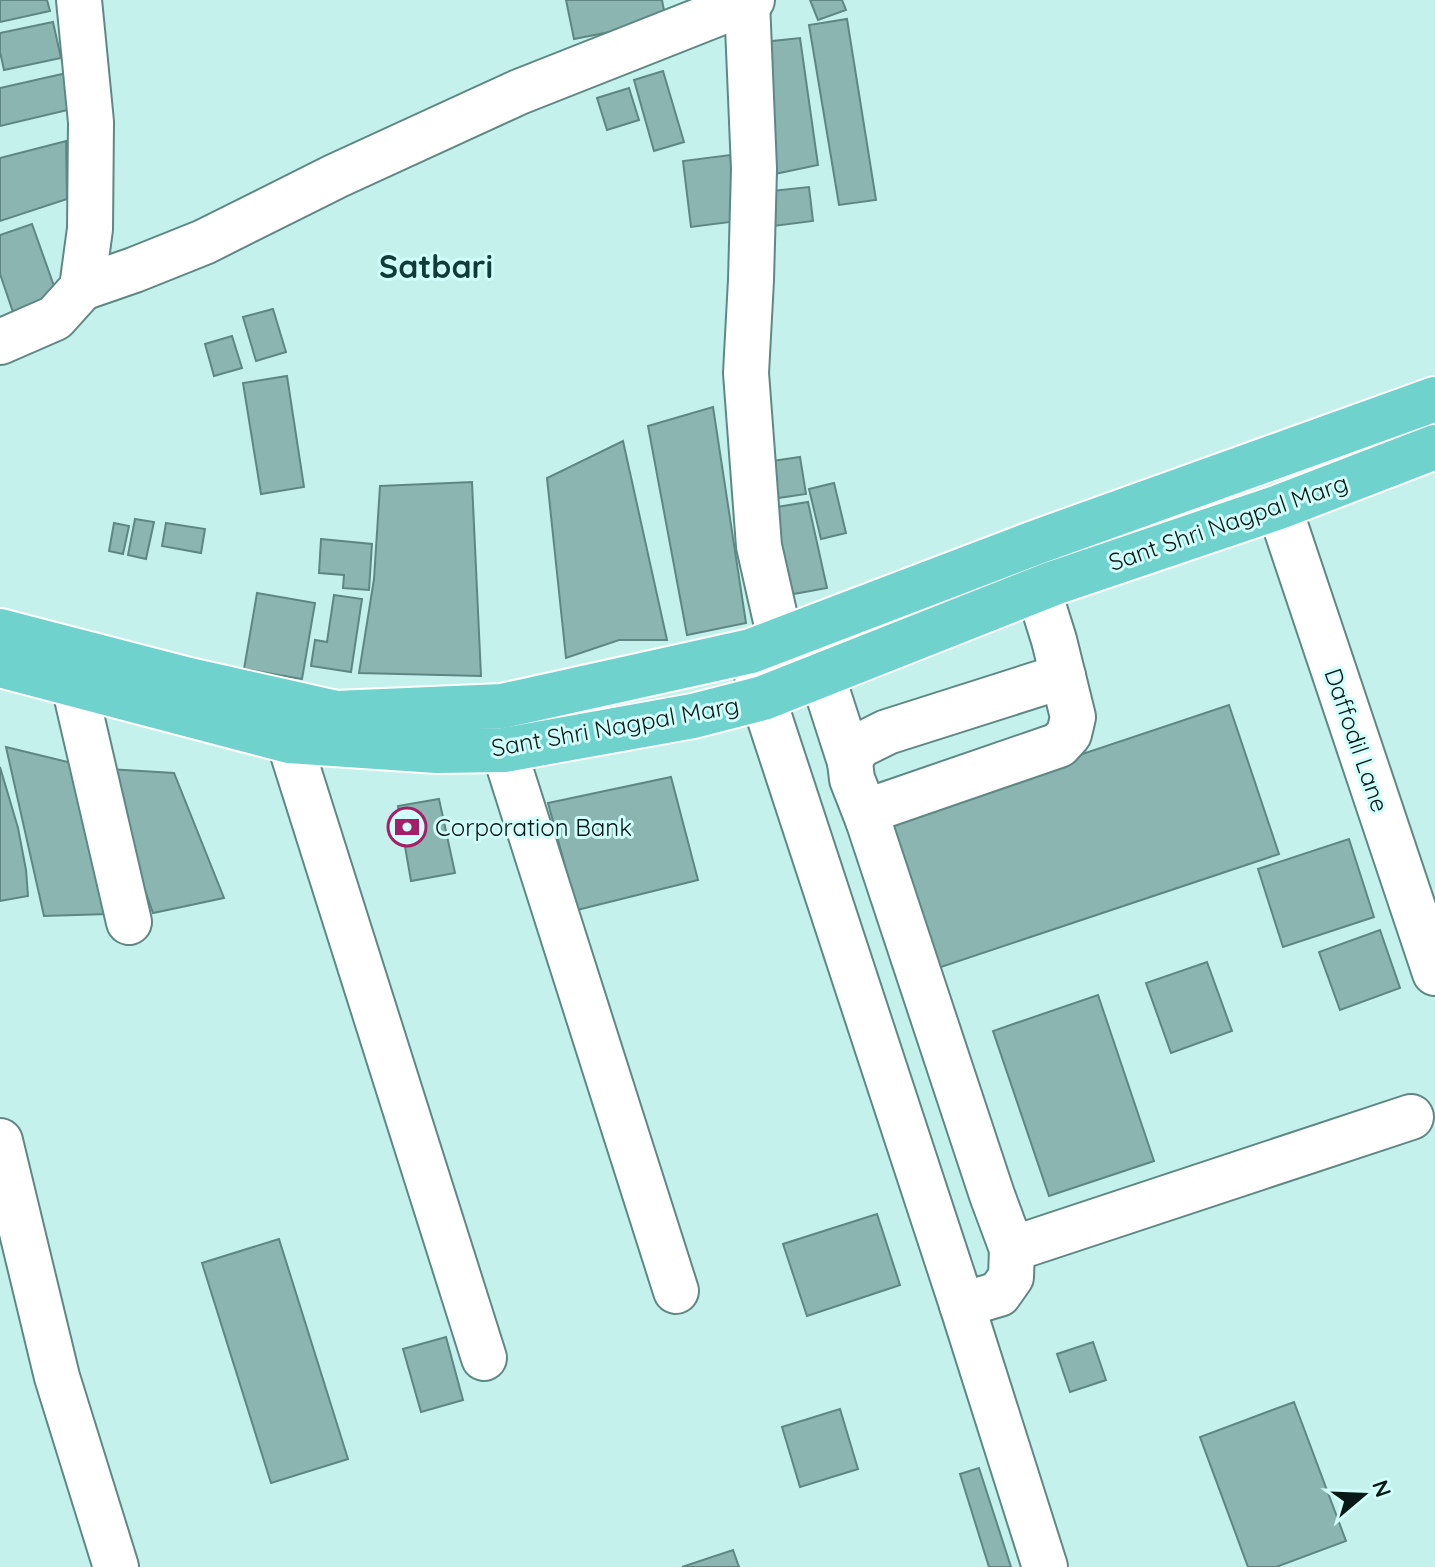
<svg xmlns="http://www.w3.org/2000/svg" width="1435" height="1567" font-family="Quicksand,sans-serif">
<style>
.building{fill:#8ab5b1;stroke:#5e8783;stroke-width:2}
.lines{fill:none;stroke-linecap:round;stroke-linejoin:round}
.minor-casing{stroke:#5f8885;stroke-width:48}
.major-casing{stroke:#fff;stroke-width:48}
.minor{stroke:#fff;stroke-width:44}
.major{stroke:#6fd2cd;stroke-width:44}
.labels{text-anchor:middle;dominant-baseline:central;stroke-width:6;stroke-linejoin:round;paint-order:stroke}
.street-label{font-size:24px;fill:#081918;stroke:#d1fefa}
.poi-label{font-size:24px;fill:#081918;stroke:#d1fefa;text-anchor:start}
.district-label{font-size:32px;font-weight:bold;fill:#103b38;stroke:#d1fefa}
</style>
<rect width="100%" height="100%" fill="#c4f1ec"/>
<g class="building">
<path d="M0,0h47l3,11 -50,11z"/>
<path d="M566,0h96l4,21 -92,18z"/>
<path d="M810,0h32l4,10 -28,10z"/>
<path d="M847,19l29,181 -37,5 -30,-180z"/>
<path d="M53,22l8,36 -57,12 -4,-18v-19z"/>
<path d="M800,38l18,127 -48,10 -16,-132z"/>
<path d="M663,71l21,71 -30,9 -20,-71z"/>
<path d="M71,72l5,36 -76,18v-38z"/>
<path d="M629,88l10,32 -32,10 -10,-32z"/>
<path d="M66,141l1,58 -67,22v-63z"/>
<path d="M730,155l8,66 -47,6 -8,-66z"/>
<path d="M809,187l4,34 -47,6 -4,-35z"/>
<path d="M32,224l28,79 -45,15 -15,-44v-39z"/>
<path d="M273,309l13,43 -30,9 -13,-44z"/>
<path d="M232,336l10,32 -28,8 -9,-32z"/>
<path d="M287,376l17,111 -43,7 -18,-111z"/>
<path d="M713,407l33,216 -59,12 -39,-209z"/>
<path d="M623,441l44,199h-48l-53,18 -19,-180z"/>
<path d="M800,457l6,37 -28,4 -6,-37z"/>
<path d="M472,482l9,194 -122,-3 15,-94 6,-93z"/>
<path d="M834,483l12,50 -25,6 -12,-50z"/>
<path d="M808,502l19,86 -50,9 -13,-88z"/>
<path d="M135,519l19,3 -8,37 -18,-4z"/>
<path d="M114,523l15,3 -6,28 -14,-3z"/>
<path d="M166,523l39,6 -4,24 -39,-7z"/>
<path d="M321,539l51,5 -3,46 -26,-2 1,-13 -25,-2z"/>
<path d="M257,593l58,10 -13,76 -58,-10z"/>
<path d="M334,595l28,4 -11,73 -40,-6 4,-26 12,2z"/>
<path d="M1229,705l50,149 -347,116 -50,-149z"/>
<path d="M6,747l66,16 36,151 -64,2z"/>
<path d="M0,767l18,61 8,42 2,26 -28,5z"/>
<path d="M108,769l66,4 50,125 -71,15 -25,-70z"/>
<path d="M671,777l27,103 -121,30 -29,-107z"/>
<path d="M439,799l16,74 -44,8 -13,-75z"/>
<path d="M1349,839l25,78 -91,30 -25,-78z"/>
<path d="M1380,930l20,58 -60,22 -21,-58z"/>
<path d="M1207,962l25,69 -61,22 -25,-70z"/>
<path d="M1098,995l56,166 -105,35 -56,-165z"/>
<path d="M877,1214l23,71 -93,31 -24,-72z"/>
<path d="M279,1239l69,220 -77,24 -69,-220z"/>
<path d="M446,1337l17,63 -42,12 -18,-63z"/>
<path d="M1093,1342l13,38 -36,12 -13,-38z"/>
<path d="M1294,1402l52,139 -70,26h-28l-48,-130z"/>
<path d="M840,1409l18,60 -58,18 -18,-60z"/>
<path d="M979,1468l32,99h-22l-29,-93z"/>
<path d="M733,1550l6,17h-57z"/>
</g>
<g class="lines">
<g class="minor-casing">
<g id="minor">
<path d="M747,2l7,167 -3,111 -5,93 13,173 21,93"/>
<path d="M82,288l52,-18 70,-28 132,-66 183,-84 233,-92"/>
<path d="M0,342l55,-24 27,-30 8,-59 1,-107 -12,-122"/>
<path d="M1279,507l156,466"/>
<path d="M751,651l12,47 199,607 83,262"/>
<path d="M822,675l28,87"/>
<path d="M74,685l55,237"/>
<path d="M289,741l195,617"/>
<path d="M504,750l172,541"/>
<path d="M868,820l-16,-41 -2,-17 7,-15 30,-15 176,-56"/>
<path d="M0,1141l57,236 59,190"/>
<path d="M1012,1249l399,-132"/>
<path d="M962,1305l37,-11 12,-17 1,-28 -20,-54 -124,-375 5,-11 186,-64 10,-11 4,-17 -19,-77 -16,-51"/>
</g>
</g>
<g class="major-casing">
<g id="major">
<path d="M0,631l189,49 147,33 166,-7 249,-55 286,-109 398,-143"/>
<path d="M0,665l289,76 148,10 67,-1 189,-34 70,-18 291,-115 225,-76 156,-60"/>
</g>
</g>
<use href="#minor" class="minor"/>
<use href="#major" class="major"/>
</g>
<defs>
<g id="bank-ring" transform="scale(2)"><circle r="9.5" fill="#d1fefa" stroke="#a51e68" stroke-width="1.5"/><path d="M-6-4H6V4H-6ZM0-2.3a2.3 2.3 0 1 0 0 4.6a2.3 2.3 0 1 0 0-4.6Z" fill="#a51e68"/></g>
</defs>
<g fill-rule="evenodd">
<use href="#bank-ring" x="407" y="827"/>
</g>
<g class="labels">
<g class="street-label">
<text transform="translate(1228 522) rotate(-19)">Sant Shri Nagpal Marg</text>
<text transform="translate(615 726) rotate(-10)">Sant Shri Nagpal Marg</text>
<text transform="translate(1357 740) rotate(71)">Daffodil Lane</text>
</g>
<g class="poi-label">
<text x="435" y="827">Corporation Bank</text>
</g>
<g class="district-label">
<text x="436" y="266">Satbari</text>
</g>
</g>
<g transform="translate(1363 1495) rotate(71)" stroke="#d1fefa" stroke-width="6" paint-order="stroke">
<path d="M0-6L14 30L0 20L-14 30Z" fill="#081918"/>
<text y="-12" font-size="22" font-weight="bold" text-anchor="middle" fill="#081918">N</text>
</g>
</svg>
